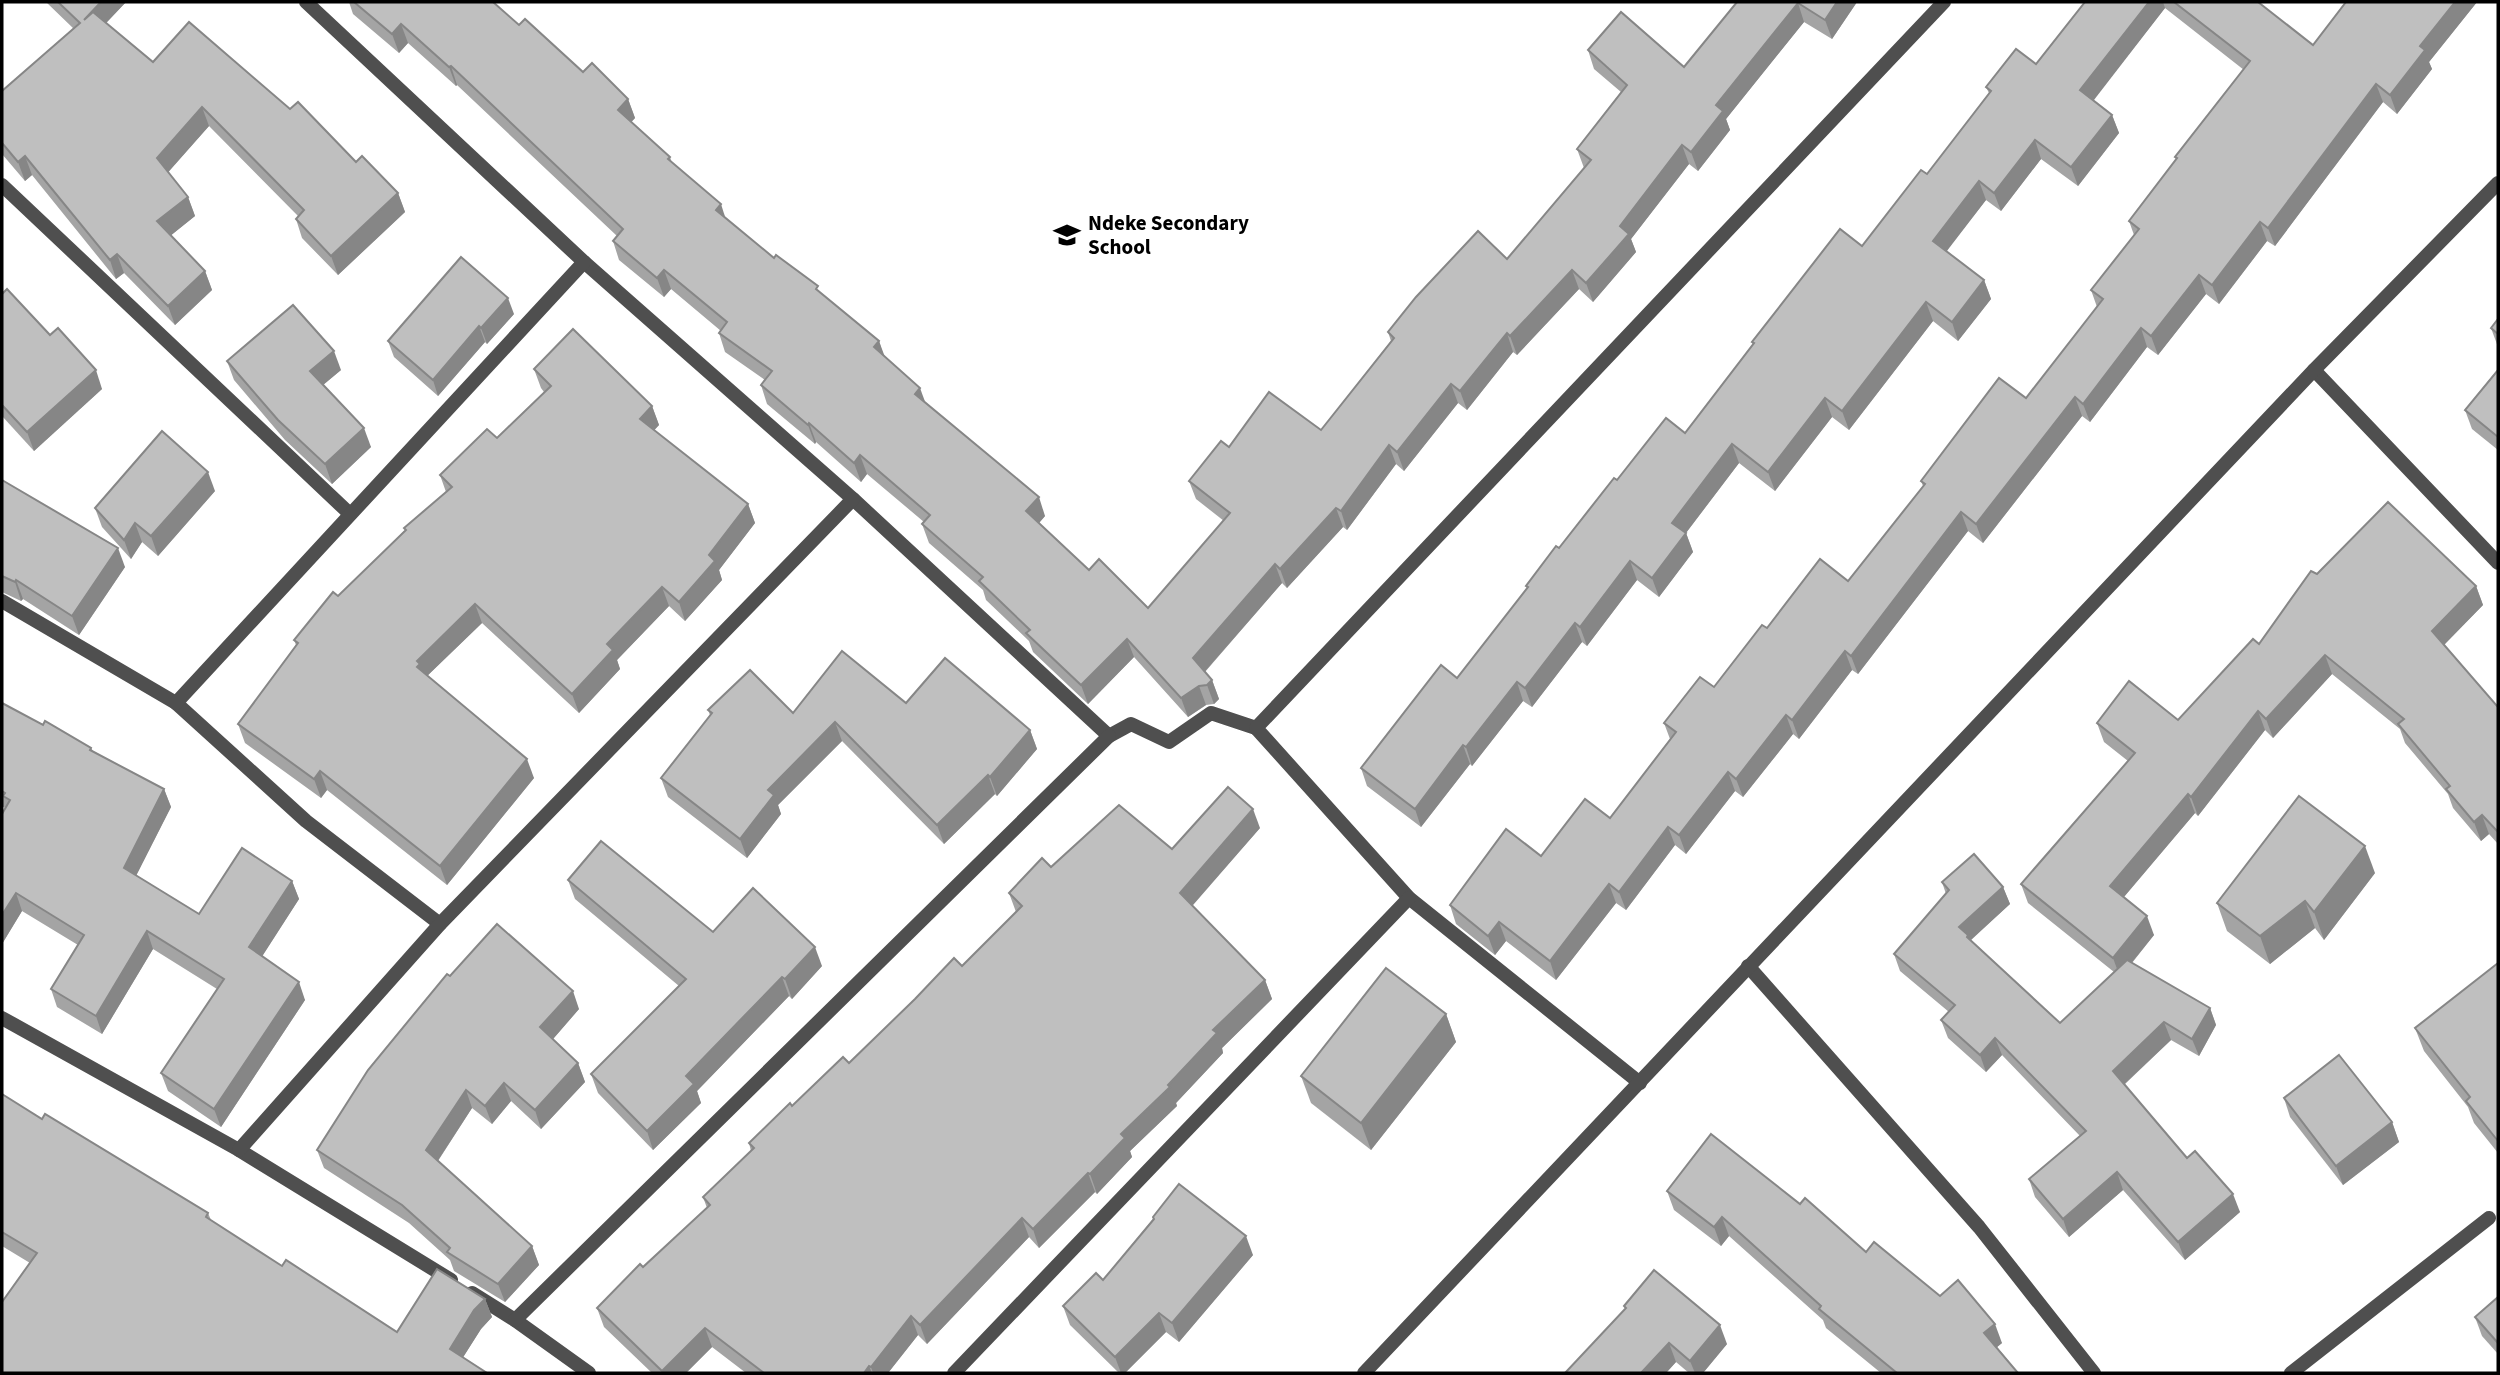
<svg xmlns="http://www.w3.org/2000/svg" width="2500" height="1375" font-family="'Source Sans 3',sans-serif">
<style>
.lines{fill:none;stroke-linecap:round;stroke-linejoin:round}
.street{stroke:#4f4f4f;stroke-width:14}
.wall{fill:#a4a4a4}
.shaded-wall{fill:#868686}
.building{fill:#bfbfbf;stroke:#868686;stroke-width:2}
.labels{text-anchor:middle;dominant-baseline:central;stroke-width:6;stroke-linejoin:round;paint-order:stroke}
.poi-label{font-size:21px;font-weight:bold;fill:#000;stroke:#fff;text-anchor:start}
</style>
<rect width="100%" height="100%" fill="#fff"/>
<g class="lines">
<g class="street">
<path d="M306,2l278,260 269,237 256,237 22,-12 38,18 42,-29 45,15"/>
<path d="M2,185l348,329"/>
<path d="M2314,370l184,193"/>
<path d="M2,601l174,102 130,118 134,103"/>
<path d="M176,703l408,-441"/>
<path d="M1748,966l231,261 115,146"/>
<path d="M2,1018l237,132 212,130"/>
<path d="M1640,1083l-231,-185 -153,-170 688,-726"/>
<path d="M239,1150l201,-226 413,-425"/>
<path d="M472,1293l43,27 74,53"/>
<path d="M515,1320l594,-584"/>
<path d="M954,1373l455,-475"/>
<path d="M1364,1373l950,-1003 184,-187"/>
<path d="M2291,1373l198,-155"/>
</g>
</g>
<g class="wall">
<path d="M46,2h80l-20,21 47,39 137,47 66,53 42,31 7,19 -67,63 -36,-37 -6,-19 2,-3 -89,-90 -41,46 20,25 7,19 -24,19 34,36 7,19 -37,35 -51,-52 -8,6 -84,-104 -7,6 -23,-27v-63l72,-62z"/>
<path d="M349,2h144l26,23 64,47 45,27 7,19 -4,4 39,35 2,6 54,55 48,40 46,34 59,49 5,16 41,45 120,114 -6,7 50,47 59,38 76,-87 -28,-22 -7,-18 40,-34 92,-17 70,-89 -3,-9 119,-73 77,-91 -7,-19 44,-57 -27,-23 -6,-19 96,17 53,-65h120l-25,37 -28,-17 -78,97 4,11 -32,41 -9,-7 -58,75 5,13 -43,50 -14,-13 -62,66 -4,-3 -46,58 -9,-7 -54,68 -8,-7 -49,66 -4,-3 -56,61 -5,-5 -77,89 7,8 7,19 -5,5 -8,1 -18,12 -54,-60 -46,47 -55,-52 -4,-11 -43,-41 -3,-10 -54,-47 -7,-19 2,-2 -57,-48 -6,8 -45,-40 -1,2 -48,-40 -6,-19 4,-5 -40,-28 -6,-19 2,-2 -50,-42 -7,8 -45,-37 -6,-19 4,-5 -160,-151 -1,1 -48,-43 -9,10 -46,-39z"/>
<path d="M2085,2h173l55,43 33,-43h131l-48,60 3,7 -35,45 -14,-12 -108,144 -8,-5 -48,63 -13,-10 -48,61 -11,-8 -57,75 -8,-6 -99,127 -15,-12 -110,143 -6,-4 -53,69 -6,-5 -50,63 -8,-6 -49,63 -11,-9 -49,65 -10,-7 -60,77 -50,-39 -11,14 -39,-31 -6,-19 160,-87 60,-79 -6,-16 50,-36 53,-59 81,-47 75,-95 -2,-5 105,-83 71,-91 -6,-17 43,-55 -5,-14 47,-62 -1,-2 69,-87 -79,-62 -72,92 19,15 7,18 -41,53 -37,-27 -40,52 -15,-11 -40,51 38,29 7,19 -33,42 -25,-20 -84,109 -17,-13 -57,74 -36,-28 -53,70 7,19 -34,45 -22,-17 -50,66 -5,-4 -50,65 -9,-6 -51,65 -2,-2 -49,63 -54,-41 -6,-18 96,-90 70,-90 -1,-2 91,-106 68,-47 68,-88 -1,-3 110,-96 65,-72 62,-81 -3,-6 50,-23z"/>
<path d="M2,292l100,97 -68,62 -32,-35z"/>
<path d="M514,314l-27,30 -2,-2 -47,54 -44,-39 -6,-16z"/>
<path d="M2498,319v28l-7,-19z"/>
<path d="M227,361l114,9 -18,15 48,62 -39,37 -47,-44 -51,-60z"/>
<path d="M534,369l118,37 7,19 -5,5 94,74 7,19 -36,47 3,10 -37,41 -16,-15 -52,54 3,9 -41,44 -97,-90 -55,53 107,102 -87,107 -120,-95 -6,8 -76,-55 -7,-19 58,-79 -2,-5 111,-110 -1,-2 42,-36 -6,-17 57,-37 47,-46 -3,-4z"/>
<path d="M2498,369v81l-26,-21 -7,-19z"/>
<path d="M2,480l123,87 -46,68 -56,-36 -2,2 -19,-9z"/>
<path d="M215,491l-57,65 -16,-14 -11,17 -29,-32 -7,-19z"/>
<path d="M2317,574l159,12 7,19 -39,40 54,62v137l-9,-10 -8,7 -28,-33 -5,-14 -43,-51 -5,-14 -68,-55 -59,64 -8,-8 -67,86 -3,-3 -71,84 30,38 -22,28 78,45 6,17 -17,31 -28,-16 -47,45 63,73 53,54 -55,48 -62,-70 -54,47 -34,-40 -6,-18 51,-43 -78,-81 -16,17 -38,-34 -7,-18 8,-8 -49,-41 -6,-17 52,-60 -4,-12 61,5 7,17 -40,36 90,83 54,-51 -86,-69 -7,-19 107,-123 -24,-19 -7,-19 81,-3 81,-76z"/>
<path d="M2,703l41,22 48,23 2,3 71,38 7,18 -35,68 63,39 93,-33 7,18 -37,57 43,44 -84,127 -53,-36 -7,-18 56,-84 -64,-40 -51,85 -45,-27 -6,-18 27,-44 -56,-34 -20,33 3,-136 -3,-2z"/>
<path d="M906,703l124,27 7,19 -40,47 -2,-2 -51,50 -102,-103 -64,64 3,9 -34,44 -79,-61 -7,-19 49,-63 -2,-5 85,3z"/>
<path d="M1260,828l-68,77 73,75 7,19 -50,49 1,5 -47,50 1,3 -47,45 2,6 -35,37 -2,-2 -56,56 -10,-11 -102,107 -9,-9 -30,38h-142l-34,-26 -26,26h-34l-48,-46 -7,-19 46,-41 64,-59 -4,-11 48,-46 -2,-8 43,-37 57,-43 113,-97 54,-54 -7,-19 42,-26 121,-18z"/>
<path d="M2375,873l-51,67 -9,-12 -45,36 -43,-33 -10,-28z"/>
<path d="M568,880l145,52 109,34 -30,33 -3,-3 -92,95 4,12 -48,47 -55,-57 -7,-19 88,-88 -104,-87z"/>
<path d="M2498,963v190l-24,-30 -6,-16 -44,-56 -9,-23z"/>
<path d="M450,976l129,33 -26,30 25,24 7,19 -44,47 -30,-28 -19,23 -20,-16 -34,53 94,85 7,19 -34,37 -51,-31 -4,-11 -41,-37 -85,-55 -7,-18z"/>
<path d="M1446,1014l10,28 -85,108 -60,-47 -10,-27z"/>
<path d="M2,1094l40,25 166,94 3,7 71,46 115,66 88,-33 7,18 -11,12 -18,28 -433,-94 -28,-17z"/>
<path d="M2284,1098l108,24 7,20 -56,43 -53,-68z"/>
<path d="M1667,1191l133,13 66,48 74,44 62,47 -5,4 21,26h-137l-55,-45 -3,-8 -94,-84 -8,10 -47,-36z"/>
<path d="M1153,1217l100,38 -74,87 -13,-10 -41,41h-6l-49,-48 -7,-19 40,-26 50,-61z"/>
<path d="M2498,1297v57l-16,-18 -7,-19z"/>
<path d="M1624,1306l103,38 -24,29h-14l-13,-11 -10,11h-101l60,-64z"/>
</g>
<g class="shaded-wall">
<path d="M101,2h25l-35,37 -7,-19z"/>
<path d="M1837,2h20l-25,37 -7,-19z"/>
<path d="M2149,2h14l2,6 -78,101 -7,-19z"/>
<path d="M2455,2h22l-48,60 3,7 -35,45 -7,-19 30,-49z"/>
<path d="M1798,3l6,19 -78,97 4,11 -32,41 -7,-19 25,-47z"/>
<path d="M401,24l7,19 -9,10 -7,-19z"/>
<path d="M451,66l6,19 -1,1 -7,-19z"/>
<path d="M2376,84l7,18 -108,144 -7,-18z"/>
<path d="M628,99l7,19 -10,11 -7,-19z"/>
<path d="M202,107l7,19 -45,51 -7,-19z"/>
<path d="M2112,115l7,18 -41,53 -7,-19z"/>
<path d="M2035,140l6,19 -40,52 -7,-18z"/>
<path d="M1682,145l7,19 -58,75 5,13 -43,50 -7,-19 34,-57z"/>
<path d="M25,156l7,19 -7,6 -7,-19z"/>
<path d="M1979,181l7,19 -46,60 -7,-19z"/>
<path d="M398,193l7,19 -67,63 -7,-19z"/>
<path d="M188,197l7,19 -31,25 -7,-20z"/>
<path d="M721,204l6,19 -11,-13z"/>
<path d="M2260,222l7,19 -48,63 -7,-19z"/>
<path d="M117,254l7,19 -8,6 -6,-19z"/>
<path d="M664,270l7,19 -7,8 -7,-19z"/>
<path d="M1572,270l7,19 -62,66 -7,-19z"/>
<path d="M205,271l7,19 -37,35 -7,-19z"/>
<path d="M2199,275l7,19 -48,61 -7,-19z"/>
<path d="M1984,280l7,19 -33,42 -6,-19z"/>
<path d="M508,298l6,16 -27,30 -6,-16z"/>
<path d="M1926,302l7,19 -84,109 -7,-19z"/>
<path d="M479,326l6,16 -47,54 -5,-16z"/>
<path d="M2141,328l6,19 -57,75 -7,-18z"/>
<path d="M1507,333l6,19 -46,58 -7,-19z"/>
<path d="M879,341l7,19 -12,-13z"/>
<path d="M334,351l7,19 -24,20 -7,-19z"/>
<path d="M96,370l6,19 -68,62 -7,-19z"/>
<path d="M1451,384l7,19 -54,68 -7,-19z"/>
<path d="M920,388l7,19 -12,-13z"/>
<path d="M2075,397l7,19 -99,127 -7,-19z"/>
<path d="M1825,398l7,19 -57,74 -7,-19z"/>
<path d="M652,406l7,19 -12,13 -7,-19z"/>
<path d="M809,423l7,19 -1,2 -7,-19z"/>
<path d="M364,428l7,19 -39,37 -7,-20z"/>
<path d="M1732,444l7,19 -60,79 -7,-19z"/>
<path d="M1389,445l7,19 -49,66 -6,-19z"/>
<path d="M860,455l7,19 -6,8 -7,-19z"/>
<path d="M208,472l7,19 -57,65 -7,-20z"/>
<path d="M1039,497l6,19 -12,14 -7,-19z"/>
<path d="M748,504l7,19 -36,47 3,10 -37,41 -6,-19 30,-47z"/>
<path d="M1336,508l7,19 -56,61 -7,-19z"/>
<path d="M1961,512l7,19 -110,143 -7,-18z"/>
<path d="M135,523l7,19 -11,17 -7,-19z"/>
<path d="M1686,533l7,19 -34,45 -7,-19z"/>
<path d="M118,548l7,19 -46,68 -7,-19z"/>
<path d="M1630,561l7,19 -50,66 -7,-19z"/>
<path d="M1275,564l7,19 -82,94 -7,-19z"/>
<path d="M16,580l7,19 -2,2 -6,-19z"/>
<path d="M2476,586l7,19 -44,45 -7,-19z"/>
<path d="M662,587l7,19 -52,54 3,9 -41,44 -7,-19 35,-50z"/>
<path d="M475,604l7,19 -57,55 -8,-11v-6z"/>
<path d="M1575,623l7,19 -50,65 -7,-19z"/>
<path d="M1127,639l7,18 -46,47 -7,-19z"/>
<path d="M1845,651l7,19 -53,69 -7,-19z"/>
<path d="M2325,655l7,19 -59,64 -7,-19z"/>
<path d="M1212,680l7,19 -5,5 -7,-19z"/>
<path d="M1517,682l6,19 -51,65 -6,-19z"/>
<path d="M1199,686l7,19 -18,12 -7,-19z"/>
<path d="M2258,711l7,19 -67,86 -7,-19z"/>
<path d="M1786,715l7,19 -50,63 -7,-18z"/>
<path d="M835,722l7,19 -64,64 3,9 -34,44 -7,-19 28,-49z"/>
<path d="M1030,730l7,19 -40,47 -7,-19z"/>
<path d="M1463,745l7,19 -49,63 -6,-18z"/>
<path d="M527,759l7,19 -87,107 -7,-19z"/>
<path d="M320,771l7,19 -6,8 -7,-19z"/>
<path d="M1728,772l7,19 -49,63 -7,-19z"/>
<path d="M988,775l7,19 -51,50 -7,-19z"/>
<path d="M164,789l7,18 -40,79 -7,-18z"/>
<path d="M2188,794l7,19 -78,92 -7,-19z"/>
<path d="M1253,809l7,19 -73,84 -7,-19z"/>
<path d="M2482,815l7,19 -8,7 -7,-19z"/>
<path d="M1668,827l7,18 -49,65 -7,-18z"/>
<path d="M2365,846l10,27 -51,67 -10,-28z"/>
<path d="M292,881l7,18 -43,67 -7,-19z"/>
<path d="M1609,884l7,19 -60,77 -6,-19z"/>
<path d="M2003,887l7,17 -40,37 5,12 -16,-26z"/>
<path d="M16,893l6,18 -20,33v-29z"/>
<path d="M2305,901l10,27 -45,36 -10,-28z"/>
<path d="M2147,916l7,19 -34,42 -7,-19z"/>
<path d="M1499,922l7,19 -11,14 -7,-19z"/>
<path d="M147,931l6,18 -51,85 -6,-18z"/>
<path d="M815,947l7,19 -30,33 -7,-20z"/>
<path d="M782,977l7,19 -92,95 4,12 -48,47 -6,-19 39,-55z"/>
<path d="M1265,980l7,19 -50,49 1,5 -47,50 1,3 -47,45 2,6 -35,37 -7,-20 31,-40 47,-49 45,-55z"/>
<path d="M299,982l6,18 -84,127 -7,-18z"/>
<path d="M573,991l6,18 -32,37 -7,-19z"/>
<path d="M2210,1008l6,17 -17,31 -7,-17z"/>
<path d="M1446,1014l10,28 -85,108 -10,-27z"/>
<path d="M2164,1022l7,18 -52,49 -6,-18z"/>
<path d="M1995,1038l7,17 -16,17 -6,-17z"/>
<path d="M578,1063l7,19 -44,47 -6,-19z"/>
<path d="M504,1083l7,18 -19,23 -7,-18z"/>
<path d="M466,1090l6,18 -39,60 -7,-18z"/>
<path d="M2392,1122l7,20 -56,43 -7,-19z"/>
<path d="M2117,1172l6,18 -54,47 -6,-18z"/>
<path d="M1088,1173l7,19 -56,56 -6,-19z"/>
<path d="M2233,1194l7,18 -55,48 -7,-18z"/>
<path d="M1722,1217l7,19 -8,10 -7,-19z"/>
<path d="M1022,1218l7,19 -102,107 -7,-19z"/>
<path d="M1246,1236l7,19 -74,87 -7,-19z"/>
<path d="M532,1246l7,19 -34,37 -7,-18z"/>
<path d="M485,1299l7,18 -11,12 -24,38 -7,-18 24,-39z"/>
<path d="M1159,1313l7,19 -41,41h-4l-6,-16z"/>
<path d="M911,1316l7,19 -30,38h-15l-2,-6z"/>
<path d="M1995,1324l7,19 -11,9 -7,-19z"/>
<path d="M1720,1325l7,19 -24,29h-8l-5,-12z"/>
<path d="M705,1328l7,19 -26,26h-23l-1,-2z"/>
<path d="M1669,1343l7,19 -10,11h-25z"/>
<path d="M869,1366l3,7h-8z"/>
</g>
<g class="building">
<path d="M58,2h43l-17,18 9,-8 60,50 36,-40 101,87 8,-7 58,60 6,-6 36,37 -67,63 -35,-37 8,-9 -102,-103 -45,51 31,39 -31,24 48,50 -37,35 -51,-52 -7,6 -85,-104 -7,6 -16,-19v-52l78,-68z"/>
<path d="M354,2h139l26,23 6,-6 58,53 9,-9 36,36 -10,11 52,47 -2,2 53,45 -5,6 58,48 2,-3 42,31 -2,3 63,52 -5,6 46,41 -5,6 124,103 -13,14 63,59 10,-11 49,49 82,-95 -41,-32 32,-40 8,6 40,-55 52,38 73,-92 -6,-6 28,-35 62,-66 29,28 84,-99 -14,-11 50,-64 -39,-35 33,-38 63,55 53,-65h100l-12,18 -27,-17 -82,102 7,6 -32,41 -9,-7 -62,81 9,8 -43,49 -14,-13 -62,66 -3,-3 -47,58 -9,-7 -54,68 -8,-7 -48,66 -5,-3 -56,61 -5,-5 -82,94 19,22 -5,5 -8,1 -18,12 -54,-59 -46,46 -55,-52 4,-3 -51,-49 4,-4 -61,-53 8,-9 -70,-60 -6,8 -45,-40 -1,2 -47,-40 11,-14 -53,-38 8,-11 -63,-52 -7,8 -44,-37 10,-12 -172,-163 -2,1 -48,-43 -9,10z"/>
<path d="M2085,2h64l-69,88 32,25 -41,52 -36,-27 -41,53 -15,-12 -46,60 51,39 -32,42 -26,-20 -84,109 -17,-13 -57,74 -36,-28 -60,79 14,10 -34,45 -22,-17 -50,66 -5,-4 -50,65 -8,-6 -51,65 -3,-2 -48,64 -54,-41 80,-103 16,13 71,-91 -2,-1 30,-40 3,2 55,-70 3,2 49,-62 19,15 69,-90 -2,-1 88,-113 22,17 59,-76 6,4 64,-83 -5,-4 30,-38 20,15z"/>
<path d="M2174,2h84l55,43 33,-43h109l-35,44 5,4 -35,45 -14,-11 -108,144 -8,-6 -48,63 -13,-10 -48,61 -10,-8 -58,76 -8,-7 -99,127 -15,-12 -110,144 -6,-5 -53,69 -6,-5 -50,64 -8,-7 -49,63 -11,-8 -49,65 -10,-8 -59,77 -51,-39 -11,14 -38,-31 56,-76 35,27 44,-57 25,19 66,-86 -12,-9 36,-46 14,10 48,-62 5,3 53,-69 28,22 77,-97 -4,-3 78,-103 27,20 77,-99 -12,-9 48,-61 -10,-8 48,-63 -2,-1 75,-96z"/>
<path d="M461,257l47,41 -27,30 -2,-2 -46,54 -45,-39z"/>
<path d="M7,289l43,46 8,-7 38,42 -69,62 -25,-27v-113l1,1z"/>
<path d="M293,305l41,46 -24,20 54,57 -39,36 -47,-44 -51,-59z"/>
<path d="M2498,319v15l-7,-6z"/>
<path d="M573,329l79,77 -12,13 108,85 -39,51 6,6 -36,41 -17,-15 -55,57 6,6 -41,44 -97,-90 -58,57 3,3 -3,3 110,92 -87,107 -120,-95 -6,8 -76,-55 60,-81 -4,-3 39,-48 5,4 68,-66 -2,-2 48,-41 -12,-12 47,-46 10,9 54,-52 -17,-17z"/>
<path d="M2498,370v67l-33,-27z"/>
<path d="M162,431l46,41 -57,64 -16,-13 -11,17 -29,-32z"/>
<path d="M2,480l116,68 -46,68 -56,-36 -1,2 -13,-6z"/>
<path d="M2388,502l88,84 -44,45 66,76v125l-16,-17 -8,7 -28,-33 4,-3 -52,-62 6,-5 -79,-64 -59,64 -8,-8 -67,86 -3,-3 -78,92 37,30 -34,42 -92,-74 114,-131 -38,-30 32,-42 49,39 75,-81 6,5 52,-73 6,3z"/>
<path d="M842,651l64,52 39,-45 85,72 -40,47 -2,-2 -51,50 -102,-103 -67,68 6,5 -34,44 -79,-61 51,-65 -4,-3 42,-40 43,43z"/>
<path d="M2,703l41,22 2,-4 46,27 -1,2 74,39 -40,79 75,46 43,-66 50,33 -43,66 50,35 -85,127 -53,-36 63,-94 -77,-48 -51,85 -45,-27 33,-54 -68,-42 -14,22v-101l8,-14 -7,-4 2,-3 -3,-2z"/>
<path d="M1228,787l25,22 -73,84 85,87 -52,50 4,3 -49,52 2,2 -49,47 4,4 -35,36 -2,-1 -55,56 -11,-11 -102,107 -9,-9 -40,51 -2,-1 -5,7h-100l-59,-45 -43,43 -65,-63 43,-44 3,3 67,-62 -7,-8 51,-49 -5,-5 41,-40 2,3 51,-49 6,6 66,-64 39,-41 8,8 60,-60 -13,-13 33,-35 9,9 68,-62 53,44z"/>
<path d="M2299,796l66,50 -51,66 -9,-11 -45,35 -43,-33z"/>
<path d="M601,841l112,91 40,-44 62,59 -30,32 -3,-2 -96,99 8,8 -47,47 -56,-57 95,-95 -118,-99z"/>
<path d="M1974,854l29,33 -44,40 9,8 -1,2 93,86 67,-63 83,48 -18,31 -28,-17 -51,49 74,87 8,-7 38,43 -55,48 -61,-70 -54,47 -34,-40 57,-48 -91,-93 -15,17 -39,-35 14,-15 -61,-51 55,-64 -7,-8z"/>
<path d="M497,924l76,67 -33,36 38,36 -43,47 -31,-27 -19,23 -19,-16 -40,60 106,96 -34,38 -51,-32 3,-4 -48,-43 -85,-55 51,-80 79,-96 3,2z"/>
<path d="M2498,963v178l-32,-40 4,-4 -55,-69z"/>
<path d="M1386,968l60,46 -85,109 -60,-47z"/>
<path d="M2339,1055l53,67 -56,44 -52,-68z"/>
<path d="M2,1094l40,25 3,-5 163,99 -2,4 76,49 4,-6 111,72 40,-63 48,30 -11,11 -24,39 37,24h-485v-71l35,-49 -35,-21z"/>
<path d="M1711,1134l89,70 5,-6 61,54 8,-10 66,54 18,-16 37,44 -11,9 34,40h-121l-78,-64 2,-3 -99,-89 -8,10 -47,-36z"/>
<path d="M1179,1184l67,52 -74,87 -13,-10 -44,44 -52,-51 33,-33 7,7 51,-61 -1,-2z"/>
<path d="M1654,1270l66,55 -30,36 -21,-18 -28,30h-76l61,-65 -2,-2z"/>
<path d="M2498,1297v46l-23,-26z"/>
</g>
<defs>
<g id="school-bare" transform="scale(2.1)"><path d="M0-5L7-2L0 1L-7-2ZM-4 1L0 2.5L4 1V4Q0 6-4 4Z" fill="#000" stroke="#fff" stroke-width="2.5" paint-order="stroke"/></g>
</defs>
<g fill-rule="evenodd">
<use href="#school-bare" x="1067" y="235"/>
</g>
<g class="labels">
<g class="poi-label">
<text x="1088" y="223">Ndeke Secondary<tspan x="1088" dy="24">School</tspan></text>
</g>
</g>
<rect width="2500" height="1375" fill="none" stroke="#000000" stroke-width="7"/>
</svg>
